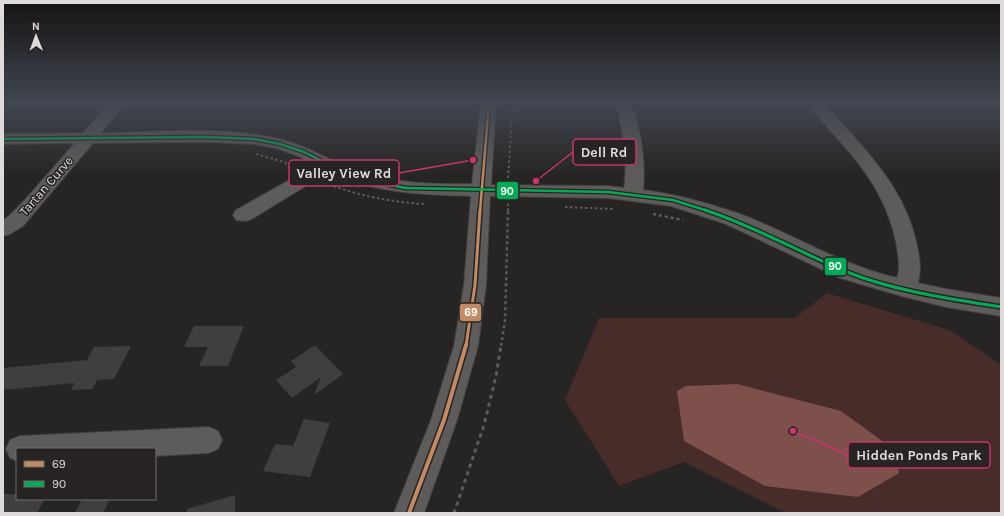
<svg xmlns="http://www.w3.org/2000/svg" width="1004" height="516" font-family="Karla,sans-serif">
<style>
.green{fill:#472c29}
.water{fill:#7d504b}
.building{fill:#403e3e}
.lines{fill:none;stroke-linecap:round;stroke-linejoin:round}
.minor-casing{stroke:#413f3f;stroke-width:2}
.path-far2{stroke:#5e5c5b;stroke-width:2;stroke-dasharray:2.5 2.5;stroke-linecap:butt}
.path-far1{stroke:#5e5c5b;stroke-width:2.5;stroke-dasharray:3 3;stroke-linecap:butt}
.path{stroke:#5e5c5b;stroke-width:3;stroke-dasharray:4 4;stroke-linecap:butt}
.minor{fill:#5e5c5b;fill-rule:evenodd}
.bus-1-far2-casing{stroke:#282423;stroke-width:5}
.bus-1-far1-casing{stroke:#282423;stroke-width:6}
.bus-1-casing{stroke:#282423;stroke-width:7}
.bus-2-far1-casing{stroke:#282423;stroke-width:5}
.bus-2-casing{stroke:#282423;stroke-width:6}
.bus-1-far2{stroke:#c18c65;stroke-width:2.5}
.bus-1-far1{stroke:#c18c65;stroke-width:3}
.bus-1{stroke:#c18c65;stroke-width:4}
.bus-2-far1{stroke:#06aa56;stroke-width:2.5}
.bus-2{stroke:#06aa56;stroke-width:3}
.labels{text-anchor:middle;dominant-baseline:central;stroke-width:3;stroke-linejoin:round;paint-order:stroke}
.street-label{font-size:13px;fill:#dedbda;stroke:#282423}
.leader{fill:none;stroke:#c6356e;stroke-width:1.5}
.callout-dot{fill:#c6356e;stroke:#282423;stroke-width:1.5}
.callout{fill:#282423;stroke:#c6356e;stroke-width:1.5}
.callout-label{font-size:14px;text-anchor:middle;font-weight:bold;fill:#dedbda}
.line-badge{stroke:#282423;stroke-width:1.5}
.badge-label{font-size:11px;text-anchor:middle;font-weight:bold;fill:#fff}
</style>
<rect width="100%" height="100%" fill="#272524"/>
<path class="green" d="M827,293l122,37 52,35v148h-215l-102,-51 -65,24 -54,-86 34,-82h196z"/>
<path class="water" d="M737,384l104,27 55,40 3,22 -41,24 -93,-11 -81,-45 -7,-50 9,-5z"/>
<g class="building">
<path d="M194,326h50l-16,40h-29l9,-19h-24z"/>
<path d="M315,345l28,29 -29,21 7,-18 -29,21 -16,-18 20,-13 -5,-6z"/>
<path d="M131,346l-17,33 -17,1 -5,9 -21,1 3,-7 -71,7v-22l84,-8 7,-13z"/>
<path d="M304,419l26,4 -20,54 -47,-6 12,-27 18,2z"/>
<path d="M3,494h14v5h28l-8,14h-34z"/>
<path d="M235,495v18h-48v-4z"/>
<path d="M82,499h28l-7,14h-28z"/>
</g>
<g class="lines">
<g class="minor-casing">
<g id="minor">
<path d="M110,103h15l-24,30c59,-1 121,-7 179,6 26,6 48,21 73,30 38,15 79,15 119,15l9,-81h15l-5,82 117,1 16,2c4,-29 -1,-57 -8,-85h15c10,28 15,57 12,87 33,4 65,13 97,24 53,20 101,51 157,64 4,-11 1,-24 -1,-36 -9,-43 -30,-72 -59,-104 -10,-12 -21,-23 -30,-35h16c38,42 80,81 93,138 3,14 6,27 2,42l28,6 55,9v18l-55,-9 -41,-10 -65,-19 -114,-54 -55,-18 -63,-8 -118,-2 -4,89 -8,61 -21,74 -33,93h-30l37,-93 23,-74 10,-61 7,-89c-49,-1 -99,-3 -144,-25l-13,10 -64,39 -7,1 -7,-1 -3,-5 3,-5 66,-37 12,-9 -16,-8 -22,-8 -22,-4 -49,-2 -112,1 -70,83 -13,8 -7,2v-16l6,-4 15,-15 51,-58 -72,1v-10l80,-1z"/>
<path d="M208,427l10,4 4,9 -4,9 -10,4 -53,3v-7h-138v12l-7,-3 -4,-9 4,-9 10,-4z"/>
</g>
</g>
<g class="path-far2">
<path d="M256,154l28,8 10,7"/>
<path d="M508,178l5,-75"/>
<path d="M324,183c33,12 65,19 100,21"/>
<path d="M565,207l49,2"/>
<path d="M508,211v-8"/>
</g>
<g class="path-far1">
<path d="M653,214l30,6"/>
<path d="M501,346l4,-25 3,-111"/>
</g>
<path class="path" d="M454,513l30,-88 12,-49 5,-31"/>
<use href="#minor" class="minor"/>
<g class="bus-1-far2-casing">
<path id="bus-1-far2" d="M480,211l9,-108"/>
</g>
<g class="bus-1-far1-casing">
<path id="bus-1-far1" d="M466,346l9,-61 5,-75"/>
</g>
<g class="bus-1-casing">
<path id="bus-1" d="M409,513l35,-93 22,-75"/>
</g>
<g class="bus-2-far1-casing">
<path id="bus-2-far1" d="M3,139l202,-2 49,2 26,5 24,8 42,21 28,9 32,6 202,4 65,8 35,11"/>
</g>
<g class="bus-2-casing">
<path id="bus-2" d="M705,210c49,16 94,42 142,62 47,19 104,27 154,35"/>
</g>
<use href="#bus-1-far2" class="bus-1-far2"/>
<use href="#bus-1-far1" class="bus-1-far1"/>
<use href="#bus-1" class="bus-1"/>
<use href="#bus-2-far1" class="bus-2-far1"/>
<use href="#bus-2" class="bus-2"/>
</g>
<linearGradient id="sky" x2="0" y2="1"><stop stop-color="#151414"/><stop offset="0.59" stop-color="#414650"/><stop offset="1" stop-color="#414650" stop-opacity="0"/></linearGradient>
<rect width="1004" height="175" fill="url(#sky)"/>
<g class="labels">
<g class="street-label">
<text transform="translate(46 186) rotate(-49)">Tartan Curve</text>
</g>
</g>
<path class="leader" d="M536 181L573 152M473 160L399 173M793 431L848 455"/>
<g class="callout-dot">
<circle cx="536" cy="181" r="4"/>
<circle cx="473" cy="160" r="4"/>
<circle cx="793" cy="431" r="4"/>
</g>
<g class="callout">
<rect x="573" y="139" width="63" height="26" rx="4"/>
<rect x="289" y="160" width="110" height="26" rx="4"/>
<rect x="848" y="442" width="142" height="26" rx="4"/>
</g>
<g class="callout-label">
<text x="604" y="157">Dell Rd</text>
<text x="344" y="178">Valley View Rd</text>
<text x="919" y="460">Hidden Ponds Park</text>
</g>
<g class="line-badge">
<rect x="496" y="181" width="23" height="19" rx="4" fill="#06aa56"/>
<rect x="824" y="257" width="23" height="19" rx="4" fill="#06aa56"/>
<rect x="459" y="303" width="23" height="19" rx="4" fill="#c18c65"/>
</g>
<g class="badge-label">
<text x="507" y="195">90</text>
<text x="835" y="270">90</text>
<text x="471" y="316">69</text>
</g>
<rect width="1004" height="516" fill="none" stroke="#dedbda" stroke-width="8"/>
<rect x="16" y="448" width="140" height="52" fill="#282423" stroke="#716d6c"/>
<rect x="24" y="461" width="20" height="6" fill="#c18c65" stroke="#716d6c"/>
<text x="52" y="468" font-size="12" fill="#dedbda">69</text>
<rect x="24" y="481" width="20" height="6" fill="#06aa56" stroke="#716d6c"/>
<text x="52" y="488" font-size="12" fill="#dedbda">90</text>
<g transform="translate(36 36) rotate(359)" stroke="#282423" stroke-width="3" paint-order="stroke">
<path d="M0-3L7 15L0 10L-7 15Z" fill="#dedbda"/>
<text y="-6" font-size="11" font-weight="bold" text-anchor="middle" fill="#dedbda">N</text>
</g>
</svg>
